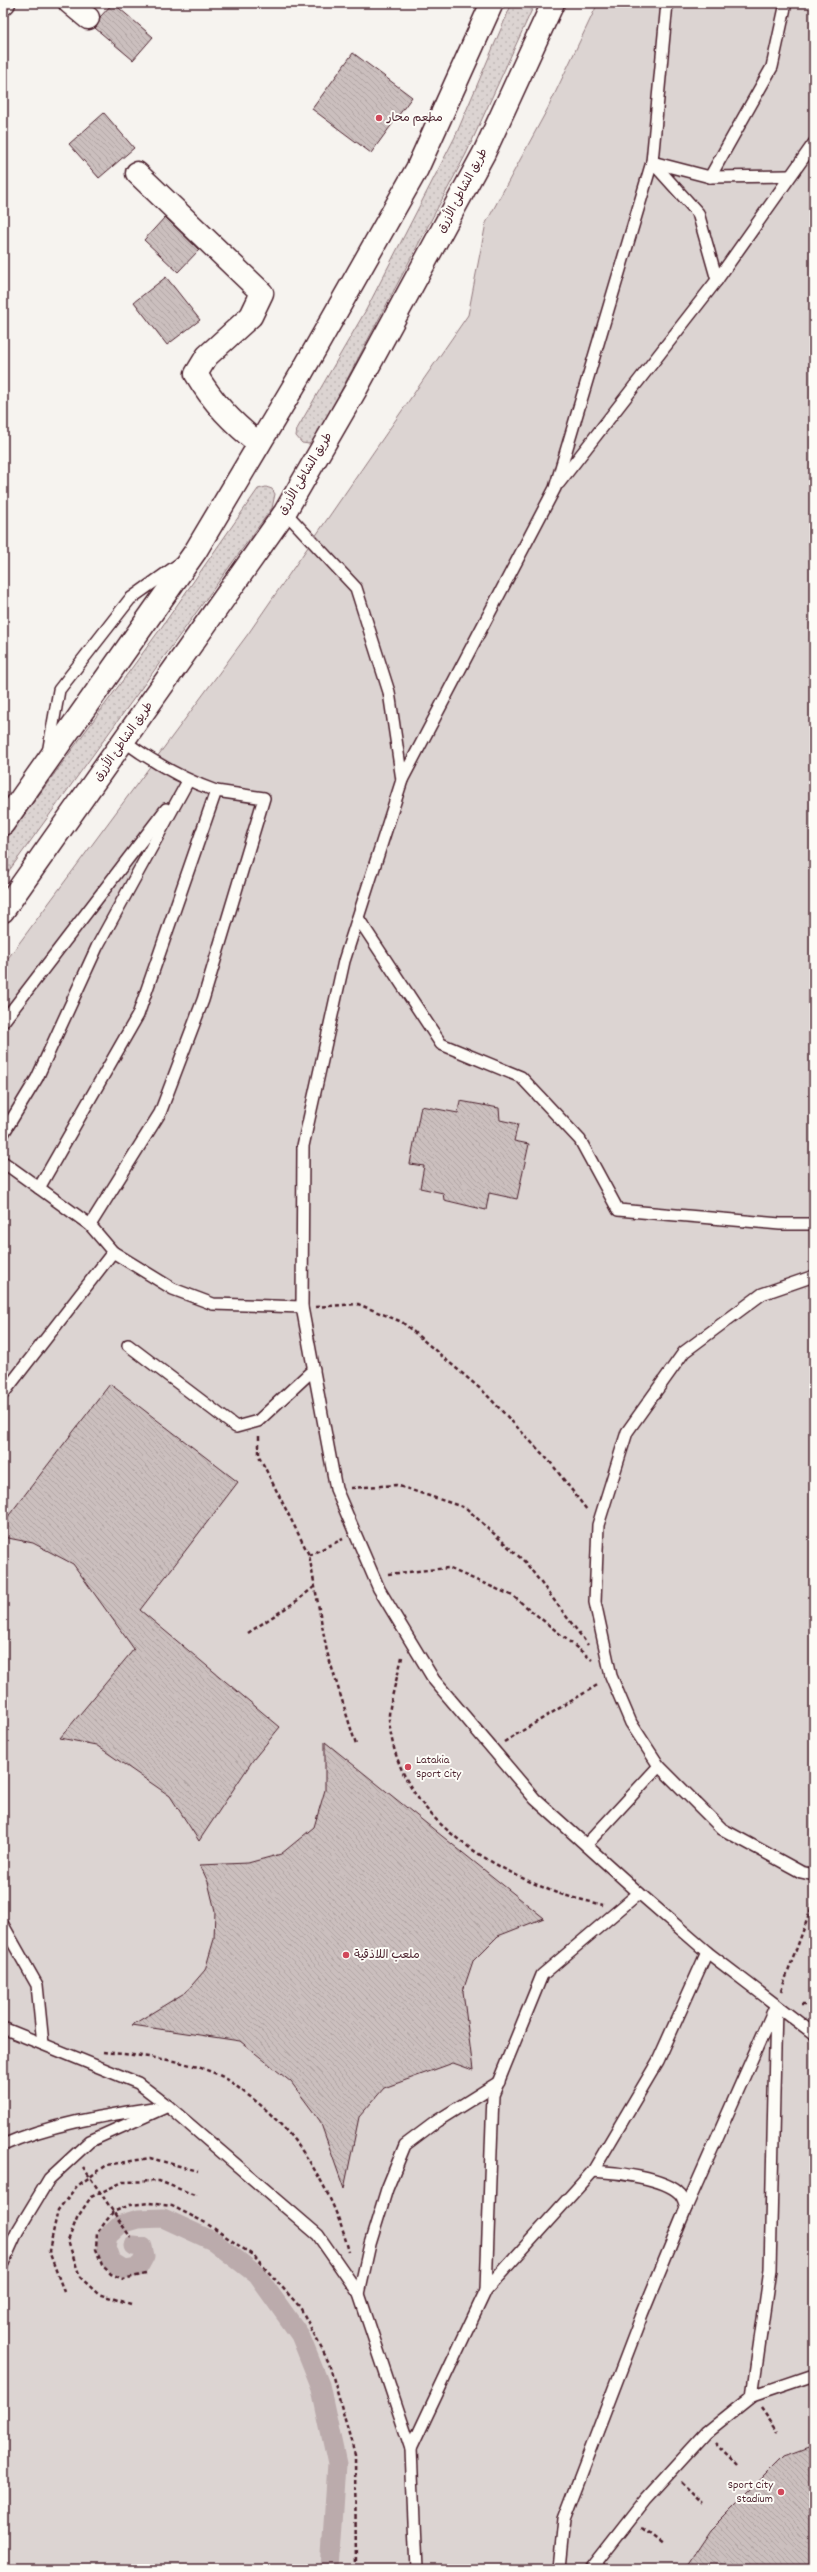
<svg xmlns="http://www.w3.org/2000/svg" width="817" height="2572" font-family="Dekko,'Playpen Sans Arabic',sans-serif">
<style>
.grass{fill:url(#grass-dots);stroke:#937a7e}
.pitch{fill:#dcd4d2;stroke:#937a7e}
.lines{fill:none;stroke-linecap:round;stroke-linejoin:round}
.canal{stroke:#bbabac;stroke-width:19}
.building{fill:url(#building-back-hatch);stroke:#4a1f2b}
.service-casing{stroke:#4a1f2b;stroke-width:14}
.minor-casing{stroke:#4a1f2b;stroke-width:25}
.secondary-casing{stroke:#4a1f2b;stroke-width:25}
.path{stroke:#4a1f2b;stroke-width:2.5;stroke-dasharray:4 3;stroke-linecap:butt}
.service{stroke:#fdfcf7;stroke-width:11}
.minor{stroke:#fdfcf7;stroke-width:22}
.secondary{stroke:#fdfcf7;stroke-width:22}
.poi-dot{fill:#d1495b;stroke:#fdfcf7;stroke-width:1.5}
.labels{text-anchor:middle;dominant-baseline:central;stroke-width:4;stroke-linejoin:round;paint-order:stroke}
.poi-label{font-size:12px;fill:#4a1f2b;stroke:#fdfcf7;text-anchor:start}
.street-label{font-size:12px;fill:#4a1f2b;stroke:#fdfcf7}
</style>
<defs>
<pattern id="grass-dots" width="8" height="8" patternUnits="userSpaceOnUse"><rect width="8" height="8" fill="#dcd4d2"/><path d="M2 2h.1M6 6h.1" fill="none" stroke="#beb6b4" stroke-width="1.8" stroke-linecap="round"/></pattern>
<pattern id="building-back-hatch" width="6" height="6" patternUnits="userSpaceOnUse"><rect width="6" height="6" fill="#cbbfbe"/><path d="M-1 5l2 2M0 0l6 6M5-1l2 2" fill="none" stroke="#b0a4a3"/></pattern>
</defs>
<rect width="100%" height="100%" fill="#f6f3ef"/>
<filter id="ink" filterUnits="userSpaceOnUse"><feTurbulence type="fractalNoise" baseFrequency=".025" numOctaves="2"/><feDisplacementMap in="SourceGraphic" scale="8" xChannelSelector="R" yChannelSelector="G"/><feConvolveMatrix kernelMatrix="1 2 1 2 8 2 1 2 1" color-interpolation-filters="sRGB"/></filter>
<g filter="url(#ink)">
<g class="grass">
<path d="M512,3h23l-69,151 -151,286 -6,4 -7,-1 -6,-7 1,-7 69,-119 89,-173z"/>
<path d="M266,487l6,2 3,5 -3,14 -269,371v-35l158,-216 97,-139z"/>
</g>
<path class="pitch" d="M598,3h216v2566h-811v-1604l245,-331 220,-319 18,-92 62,-115z"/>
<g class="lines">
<path class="canal" d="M133,2246l10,1 2,9 -6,11 -15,2 -13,-8 -5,-14 2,-11 13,-12 17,-5 25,-1 50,23 44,34 43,60 20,50 17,79 -7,105"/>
</g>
<g class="building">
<path d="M113,3l40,34 -20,23 -38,-32 5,-11z"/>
<path d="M353,53l59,44 -41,56 -59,-44z"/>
<path d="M104,113l30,35 -35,30 -30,-34z"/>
<path d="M165,217l34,33 -21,22 -34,-32z"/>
<path d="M166,277l34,43 -33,25 -33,-43z"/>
<path d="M460,1101l39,7 1,12 18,4 -4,17 15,3 -12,55 -28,-6 -3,17 -42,-10 -1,-7 -23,-5 4,-22 -14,-2 11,-58 37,7z"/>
<path d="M110,1384l128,98 -98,128 140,117 -27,33 -54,81 -29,-45 -74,-51 -36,-7 74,-89 -61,-85 -40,-21 -30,-6v-14z"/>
<path d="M325,1742l219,176 -46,18 -25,25 -10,30 10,79 -20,-7 -69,25 -25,29 -15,72 -24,-68 -29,-39 -51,-41 -108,-16 54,-33 19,-22 9,-31 1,-28 -7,-29 -8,-17 48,-2 33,-9 33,-27 11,-37z"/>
<path d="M814,2445v124h-130l27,-40 73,-73z"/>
</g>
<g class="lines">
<g class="service-casing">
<g id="service">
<path d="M667,3l-15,159 -97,326 -153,292 -58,181 -41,185 -1,161 34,182 43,100 55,91 101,119 104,94 68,59 107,82"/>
<path d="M652,162l58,15 79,-1"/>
<path d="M652,162l46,51 19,67"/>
<path d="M710,177l62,-110 14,-64"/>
<path d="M559,483l158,-203 97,-137"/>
<path d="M285,512l71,76 33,104 13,88"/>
<path d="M48,753l11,-63 71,-91 49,-35"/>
<path d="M358,918l83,126 80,33 59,63 38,70 162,14h34"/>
<path d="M3,1022l163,-213"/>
<path d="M3,1134l34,-56 60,-131 91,-166"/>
<path d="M3,1162l36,26 99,-173 78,-224c-34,-12 -62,-28 -92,-50"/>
<path d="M90,1225l70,-112 43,-113 61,-202 -48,-7"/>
<path d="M113,1252l60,37 40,15 89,3"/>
<path d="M814,1276l-52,18 -78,58 -57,80 -29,93 -3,77 16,74 20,47 28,43 63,63 79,43 13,3"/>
<path d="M128,1345l108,82 22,-6 56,-52"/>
<path d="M3,1394l110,-142 -23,-27 -51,-37"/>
<path d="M586,1845l73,-79"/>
<path d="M3,1925l34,60 6,59"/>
<path d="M3,2028l135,55 30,23 150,129 41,59 52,155 5,120"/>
<path d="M3,2145c47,-21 99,-29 150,-37"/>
<path d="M686,2208l88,-199"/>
<path d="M3,2263l14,-31 32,-53 41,-38 78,-35"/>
<path d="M486,2290l7,-195 49,-120 97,-82"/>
<path d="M359,2294l11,-50 17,-55 18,-44 32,-24 62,-39"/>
<path d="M752,2396l18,-126 6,-265"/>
<path d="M411,2449l75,-159 107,-119 65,-110 49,-109"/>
<path d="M559,2569l5,-50 78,-204 44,-107c-1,-4 -3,-11 -6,-14 -14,-16 -67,-22 -87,-23"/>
<path d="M591,2569l54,-69 61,-67 46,-37 62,-21"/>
</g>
</g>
<g class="minor-casing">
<g id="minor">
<path d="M70,3l18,15"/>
<path d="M3,4l1,-1"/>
<path d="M137,173l125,120 -11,23 -44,40 -11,18c17,29 37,49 63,70"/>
</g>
</g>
<g class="secondary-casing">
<g id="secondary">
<path d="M3,824l192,-272 106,-178 116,-205 75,-166"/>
<path d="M3,911l282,-399 70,-121 129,-238 69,-150"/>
</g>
</g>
<g class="path">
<path d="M315,1307l43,-3 44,18 82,70 67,71 36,47"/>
<path d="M259,1436v20l50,99 18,97 29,93"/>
<path d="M351,1488l45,-3 70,23 60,55 62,82"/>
<path d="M309,1555l34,-16"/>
<path d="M388,1574l60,-6 65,28 79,64"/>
<path d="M248,1633l50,-33 17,-14"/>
<path d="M402,1657c-3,15 -14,49 -13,62 7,89 83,139 158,170 18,8 38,11 56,16"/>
<path d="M504,1742l95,-58"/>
<path d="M781,1991l33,-90"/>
<path d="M801,2004h13"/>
<path d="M103,2052c39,4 82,7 118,24 7,3 14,9 20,14 54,37 92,99 108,162"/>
<path d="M83,2167l48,71"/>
<path d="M146,2274l-23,5 -12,-5 -9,-9 -6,-16 1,-16 16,-21 17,-7 19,-2 23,3 34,17 48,33 46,51 29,56 26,92 1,114"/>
<path d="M64,2292l-15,-41 9,-41 19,-24 30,-21 43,-7 48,13"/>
<path d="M131,2304l-33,-10 -18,-17 -12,-36 9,-23 14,-21 32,-15 36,-1 38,15"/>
<path d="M761,2408l17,24"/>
<path d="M716,2443l22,23"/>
<path d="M681,2482l22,21"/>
<path d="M642,2528l22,17"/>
</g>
<use href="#service" class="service"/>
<use href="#minor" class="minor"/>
<use href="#secondary" class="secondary"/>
</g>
</g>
<g class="poi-dot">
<circle cx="379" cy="118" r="4"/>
<circle cx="408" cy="1767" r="4"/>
<circle cx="346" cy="1955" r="4"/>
<circle cx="781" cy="2492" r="4"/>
</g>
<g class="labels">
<g class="poi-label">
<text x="387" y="118">مطعم محار</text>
<text x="416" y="1760">Latakia<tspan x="416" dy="14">Sport City</tspan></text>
<text x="354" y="1955">ملعب اللاذقية</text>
<text x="773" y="2485" text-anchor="end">Sport City<tspan x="773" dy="14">Stadium</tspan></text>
</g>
<g class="street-label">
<text transform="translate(463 191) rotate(-62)">طريق الشاطئ الأزرق</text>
<text transform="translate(306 474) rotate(-59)">طريق الشاطئ الأزرق</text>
<text transform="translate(124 742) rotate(-55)">طريق الشاطئ الأزرق</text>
</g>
</g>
<rect width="817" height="2572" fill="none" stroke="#fdfcf7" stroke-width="16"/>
<rect x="8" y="8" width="801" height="2556" fill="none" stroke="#4a1f2b" stroke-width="1.5" filter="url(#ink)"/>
</svg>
